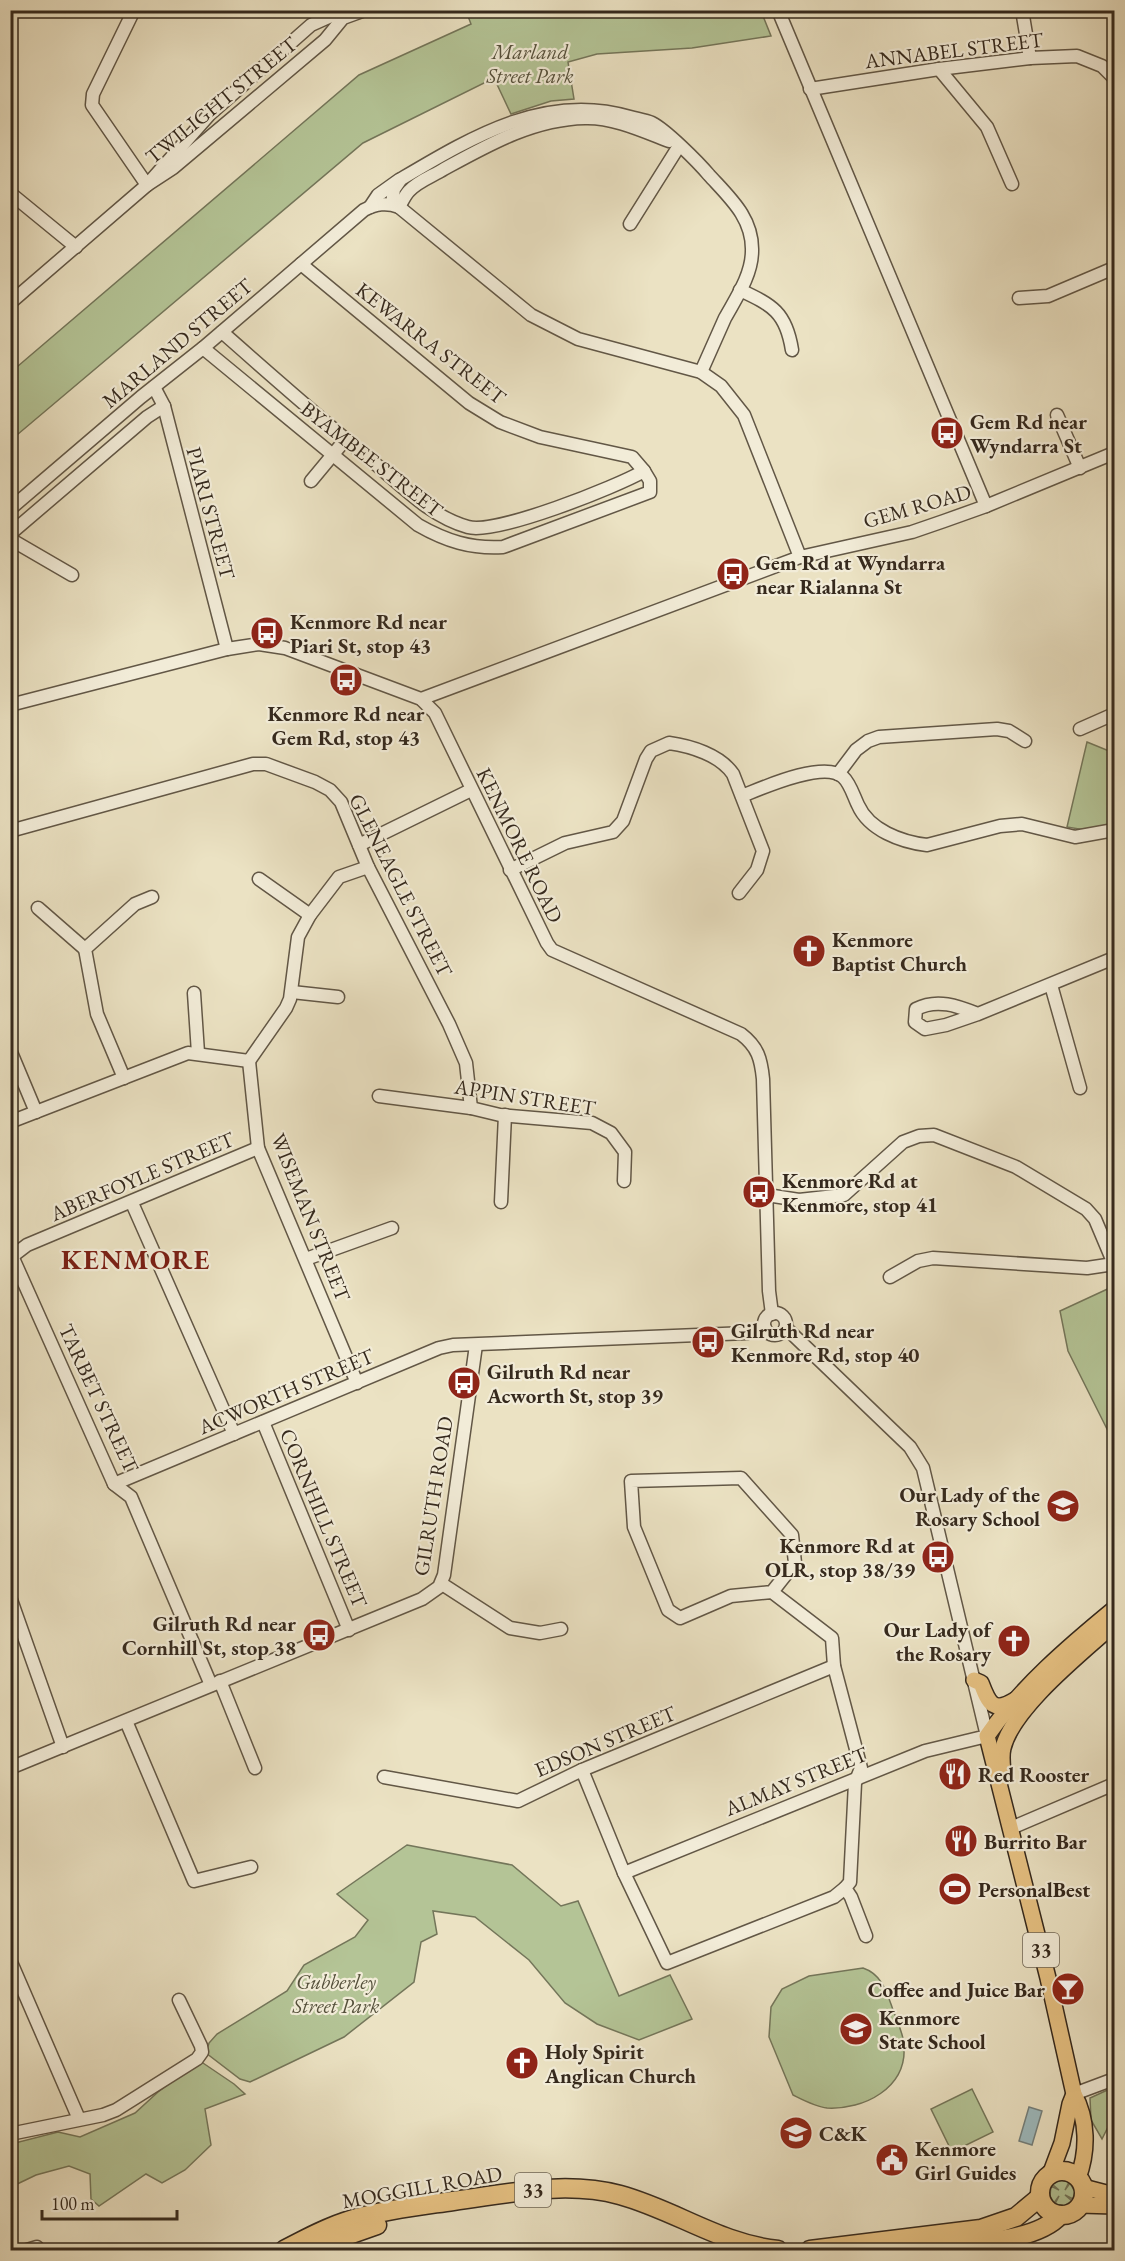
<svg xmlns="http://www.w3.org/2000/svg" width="1125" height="2261" font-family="'EB Garamond',serif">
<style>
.green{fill:#b4c496;stroke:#74765a;stroke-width:1.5}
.water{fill:#9ebbbf;stroke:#74817e;stroke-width:1.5}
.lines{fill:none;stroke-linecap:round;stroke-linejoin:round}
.minor-casing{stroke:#625746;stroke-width:15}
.major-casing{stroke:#35291d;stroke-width:18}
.highway-casing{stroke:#35291d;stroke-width:21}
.minor{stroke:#f2ecd8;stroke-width:12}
.major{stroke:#e6c182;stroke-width:15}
.highway{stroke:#e6c182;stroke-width:18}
.labels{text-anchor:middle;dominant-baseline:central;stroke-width:4.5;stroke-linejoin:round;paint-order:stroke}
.shield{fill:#f2ecd8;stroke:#6e6455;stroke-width:1.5}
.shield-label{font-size:20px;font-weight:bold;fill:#35291d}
.street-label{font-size:21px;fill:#35291d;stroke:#f2ecd8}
.park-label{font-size:21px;font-style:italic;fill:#55503b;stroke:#f2ecd8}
.poi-label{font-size:21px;font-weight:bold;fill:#35291d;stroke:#f2ecd8;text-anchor:start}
.district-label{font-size:27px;font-weight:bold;letter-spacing:1.5px;fill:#7a1f14;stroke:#f2ecd8}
</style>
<rect width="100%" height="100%" fill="#ebe2c3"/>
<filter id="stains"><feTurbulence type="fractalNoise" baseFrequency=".00333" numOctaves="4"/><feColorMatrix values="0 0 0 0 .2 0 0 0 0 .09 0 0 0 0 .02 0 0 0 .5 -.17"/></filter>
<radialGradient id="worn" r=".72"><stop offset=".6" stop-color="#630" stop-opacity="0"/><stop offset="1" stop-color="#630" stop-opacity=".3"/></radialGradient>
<g class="green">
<path d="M466,11h295l10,25 -79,12 -95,6 -29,8 6,37 -23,2 -40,13 -17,-36 -131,65 -352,297v-68l348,-297 112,-51z"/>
<path d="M1087,742l27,11v70l-29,7 -18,-3z"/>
<path d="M1114,1286v148l-6,-3 -40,-80 -8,-40z"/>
<path d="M407,1845l105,20 49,41 17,-5 41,95 51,-21 22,44 -53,21 -42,-16 -32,-21 -36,-43 -54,-43 -42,-6 4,23 -16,8 -7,40 -70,55 -94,45 -10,-3 -34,-26 3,-10 8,-9 70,-43 17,-26 51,-28 13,-17 -31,-26z"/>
<path d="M863,1968c18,6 23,22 29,39 4,12 12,27 12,39 3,42 -40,64 -77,62 -11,-1 -24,-8 -34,-13l-24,-58 2,-30 11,-18 27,-13z"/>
<path d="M200,2061l34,23 11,10 -40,15 6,36 -26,25 -23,13 -16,-9 -47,32 -8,-7 -1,-25 -21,-8 -33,9 -25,12v-43l47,-12 22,5 55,-24 23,-21z"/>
<path d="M1114,2087v28l-12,24 -11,-19 -1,-22z"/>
<path d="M972,2089l21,43 -41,20 -21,-43z"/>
<path d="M1061,2180l8,2 -4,8 5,-7 5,9 -2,7 -8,-4 7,6 -8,5 -9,-2 4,-8 -5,7 -4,-7 1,-10 8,4 -7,-6z"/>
</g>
<path class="water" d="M1029,2107l13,4 -10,34 -13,-4z"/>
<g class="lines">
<g class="minor-casing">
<g id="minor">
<path d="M134,10l-41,84 -1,11 55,80 62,-70 102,-90 20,-9 12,2"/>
<path d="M778,10l208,496"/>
<path d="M1022,10l8,48"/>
<path d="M939,69l48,58 25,57"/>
<path d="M810,89l129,-20 91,-11 47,-2 25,10 12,12"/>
<path d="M10,193l66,54"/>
<path d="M392,204l2,-15 7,-10c71,-42 145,-87 229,-62 7,2 15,3 22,6 14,7 46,39 57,52 21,23 44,43 43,76 0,24 -16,47 -27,67 -8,18 -16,36 -24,54"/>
<path d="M370,207l8,-12 21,-15"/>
<path d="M399,207c3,-5 6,-12 10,-16 9,-10 24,-15 35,-22 44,-24 89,-50 141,-51 28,-1 58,13 84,23"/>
<path d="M630,224l49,-78"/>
<path d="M740,290c32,15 46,22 52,60"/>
<path d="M1019,298l29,-2 66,-28"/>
<path d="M10,303l137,-118 26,-17 152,-128 18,-22 22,-8"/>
<path d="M222,332c51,45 103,91 156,134 27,23 54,51 90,61 28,8 148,-40 176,-56"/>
<path d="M203,348l215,177c28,16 53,24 85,22l147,-55v-11l-6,-10 -12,-14 -92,-20 -40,-15 -31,-19 -168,-139"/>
<path d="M154,387l10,19 63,243"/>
<path d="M1057,415l23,53"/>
<path d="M311,481l34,-41"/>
<path d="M10,509l131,-112 62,-49 161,-138c12,-6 22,-8 35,-3l132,108 47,24 123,33 20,14 23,29 56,142"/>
<path d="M10,534l137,-117 17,-11"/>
<path d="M10,539l62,36"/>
<path d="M421,699l379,-142 112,-25 32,-11 42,-15 128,-53"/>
<path d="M10,705l217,-56 32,-5 26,4 136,51 14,14 112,230 5,7 189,84c17,13 20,25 22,45l6,212 3,23"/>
<path d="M1080,729l34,-15"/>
<path d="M838,774l18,-24 12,-9 11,-4 118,-8 12,2 16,10"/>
<path d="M742,796c20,-8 82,-36 101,-19 7,6 11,20 15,28 11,25 43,37 69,40l73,-19 22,-2 53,13 39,-7"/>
<path d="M10,831l243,-67h13l49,18 15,8 11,12 27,65 81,157 17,39 5,45"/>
<path d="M359,845l112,-55"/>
<path d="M510,870l55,-27 48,-11 10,-11 23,-62 5,-8 18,-8c22,3 51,12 64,31l30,77 -6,19 -18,23"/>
<path d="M259,879l51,36"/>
<path d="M38,908l47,41"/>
<path d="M1051,985l29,103"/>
<path d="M292,992l46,5"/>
<path d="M194,993l4,60"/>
<path d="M978,1014c-20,-8 -41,-16 -62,-5l-1,13 10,7 21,-4 32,-11 136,-56"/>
<path d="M10,1050l26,62"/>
<path d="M249,1061l9,87 99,235"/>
<path d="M249,1061l37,-53 4,-9 8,-62 12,-22 29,-38 29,-10"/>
<path d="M124,1078l-27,-64 -12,-65 50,-45 17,-7"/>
<path d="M379,1096l92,12 29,7 92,8 19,10 14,19 -1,29"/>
<path d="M10,1122l178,-69 61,8"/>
<path d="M767,1195l32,5 45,-5 59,-53 16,-6 15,-1 82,32 70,42 9,10 19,45"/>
<path d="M501,1202l4,-87"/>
<path d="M132,1203l102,231"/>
<path d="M12,1256l102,228 17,13 80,188"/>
<path d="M10,1258l17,-13 231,-97"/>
<path d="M306,1259l86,-31"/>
<path d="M890,1277l28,-16 15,-3 154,10 27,-4"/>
<circle cx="775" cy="1324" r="11"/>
<path d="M263,1422l86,208"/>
<path d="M114,1484l325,-136 14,-3 294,-12 18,-5"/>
<path d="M442,1584l68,44 30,5 21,-4"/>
<path d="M772,1592l23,-29 -3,-28 -51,-57 -110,3 3,46 34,83 12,8 51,-22 41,-4 60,46 2,28 27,102 -6,15 -5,99 -5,6 6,9 15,39"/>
<path d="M10,1597l53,150"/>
<path d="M220,1681l35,87"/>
<path d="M126,1721l68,160 57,-14"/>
<path d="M10,1768l412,-169 17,-12 5,-12 32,-230"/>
<path d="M582,1770l42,103 43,90 167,-66 11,-9"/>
<path d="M384,1777l134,24 64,-31 252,-104"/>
<path d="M1011,1828l103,-44"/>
<path d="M624,1873l301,-122 62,-15 -64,-268 -13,-21 -124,-119"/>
<path d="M10,1960l69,159"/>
<path d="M1074,2094l40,-15"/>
<path d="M10,2134l93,-19 13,-5 81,-51 5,-7 -1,-6 -22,-46"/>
<path d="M27,2250l10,-3"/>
</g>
</g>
<g class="major-casing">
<g id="major">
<path d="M974,1680l7,3c8,21 12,30 34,17"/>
<path d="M1003,1771c-1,-8 -2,-15 0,-23 10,-41 80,-96 111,-124"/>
<path d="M1050,2175l12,-32 8,-39 4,-10"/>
<path d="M1078,2178c10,-27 10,-58 -4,-84l-26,-116 -61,-242c34,-49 82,-90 127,-127"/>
<path d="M1083,2187l31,8"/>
<path d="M1080,2205l34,1"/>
</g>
</g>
<g class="highway-casing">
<g id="highway">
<circle cx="1062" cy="2193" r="22"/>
<path d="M944,2245c31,-1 95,-5 116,-30"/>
<path d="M284,2250c21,-11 43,-23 66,-30 33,-10 69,-14 103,-19 55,-7 111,-21 167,-6 55,15 100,49 158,55"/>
<path d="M315,2250l25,-12 37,-13"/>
<path d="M810,2250l171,-21 35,-12 24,-20"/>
</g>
</g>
<use href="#minor" class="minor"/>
<use href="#major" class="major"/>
<use href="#highway" class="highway"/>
</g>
<defs>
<g id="bus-disc" transform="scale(1.725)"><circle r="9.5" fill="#8f2418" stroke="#f2ecd8"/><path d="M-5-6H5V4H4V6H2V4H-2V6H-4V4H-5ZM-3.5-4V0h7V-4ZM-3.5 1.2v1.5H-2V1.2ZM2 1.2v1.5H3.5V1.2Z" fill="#fff"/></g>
<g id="church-disc" transform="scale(1.725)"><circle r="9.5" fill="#8f2418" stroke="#f2ecd8"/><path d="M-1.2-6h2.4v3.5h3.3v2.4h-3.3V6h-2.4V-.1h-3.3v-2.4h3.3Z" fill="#fff"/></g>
<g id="school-disc" transform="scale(1.725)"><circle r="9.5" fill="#8f2418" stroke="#f2ecd8"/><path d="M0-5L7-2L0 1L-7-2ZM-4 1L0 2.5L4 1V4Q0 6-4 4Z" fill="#fff"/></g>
<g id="restaurant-disc" transform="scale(1.725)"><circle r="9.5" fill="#8f2418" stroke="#f2ecd8"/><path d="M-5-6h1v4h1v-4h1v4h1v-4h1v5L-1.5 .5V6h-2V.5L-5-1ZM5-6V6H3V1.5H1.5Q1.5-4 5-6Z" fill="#fff"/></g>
<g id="stadium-disc" transform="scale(1.725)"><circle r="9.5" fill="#8f2418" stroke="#f2ecd8"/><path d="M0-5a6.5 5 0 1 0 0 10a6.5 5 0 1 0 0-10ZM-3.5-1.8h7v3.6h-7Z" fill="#fff"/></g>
<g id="bar-disc" transform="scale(1.725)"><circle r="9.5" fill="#8f2418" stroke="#f2ecd8"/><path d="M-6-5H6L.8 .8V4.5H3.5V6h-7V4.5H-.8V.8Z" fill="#fff"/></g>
<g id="civic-disc" transform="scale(1.725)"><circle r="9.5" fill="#8f2418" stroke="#f2ecd8"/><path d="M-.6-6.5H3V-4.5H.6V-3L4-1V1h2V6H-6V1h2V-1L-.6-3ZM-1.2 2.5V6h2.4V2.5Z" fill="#fff"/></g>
</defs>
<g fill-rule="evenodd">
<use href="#bus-disc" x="947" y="433"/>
<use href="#bus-disc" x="733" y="574"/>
<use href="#bus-disc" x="267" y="633"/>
<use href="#bus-disc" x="346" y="680"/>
<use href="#church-disc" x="809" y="951"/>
<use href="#bus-disc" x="759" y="1192"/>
<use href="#bus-disc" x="708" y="1342"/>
<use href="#bus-disc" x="464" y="1383"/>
<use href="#school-disc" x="1063" y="1506"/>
<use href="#bus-disc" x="938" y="1557"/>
<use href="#bus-disc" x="319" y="1635"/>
<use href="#church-disc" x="1014" y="1641"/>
<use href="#restaurant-disc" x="955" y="1774"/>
<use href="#restaurant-disc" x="961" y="1841"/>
<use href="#stadium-disc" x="955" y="1889"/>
<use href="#bar-disc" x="1068" y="1989"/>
<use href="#school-disc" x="856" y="2029"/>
<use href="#church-disc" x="522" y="2063"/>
<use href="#school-disc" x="796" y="2133"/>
<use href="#civic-disc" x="892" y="2160"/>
</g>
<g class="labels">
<g class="shield">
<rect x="1023" y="1933" width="36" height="34" rx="4.5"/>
<rect x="515" y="2173" width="36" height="34" rx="4.5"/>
</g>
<g class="shield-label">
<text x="1041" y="1950">33</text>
<text x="533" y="2190">33</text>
</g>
<g class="street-label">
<text transform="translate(954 50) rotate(-7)">ANNABEL STREET</text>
<text transform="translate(221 100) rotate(-39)">TWILIGHT STREET</text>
<text transform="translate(177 343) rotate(-40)">MARLAND STREET</text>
<text transform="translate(431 343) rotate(38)">KEWARRA STREET</text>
<text transform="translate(372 459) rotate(38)">BYAMBEE STREET</text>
<text transform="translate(917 506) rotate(-16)">GEM ROAD</text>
<text transform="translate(211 513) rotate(75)">PIARI STREET</text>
<text transform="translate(520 845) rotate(64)">KENMORE ROAD</text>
<text transform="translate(401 885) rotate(63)">GLENEAGLE STREET</text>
<text transform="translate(525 1097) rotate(9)">APPIN STREET</text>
<text transform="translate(142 1176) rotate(-23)">ABERFOYLE STREET</text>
<text transform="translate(311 1217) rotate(68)">WISEMAN STREET</text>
<text transform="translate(286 1391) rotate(-23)">ACWORTH STREET</text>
<text transform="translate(99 1398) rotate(65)">TARBET STREET</text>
<text transform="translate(433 1496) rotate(-81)">GILRUTH ROAD</text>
<text transform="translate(324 1518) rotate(67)">CORNHILL STREET</text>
<text transform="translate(605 1741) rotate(-23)">EDSON STREET</text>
<text transform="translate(796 1781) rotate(-22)">ALMAY STREET</text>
<text transform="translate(422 2187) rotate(-10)">MOGGILL ROAD</text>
</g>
<g class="park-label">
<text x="530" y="51">Marland<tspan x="530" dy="24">Street Park</tspan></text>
<text x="336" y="1981">Gubberley<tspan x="336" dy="24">Street Park</tspan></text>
</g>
<g class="poi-label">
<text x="970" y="421">Gem Rd near<tspan x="970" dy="24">Wyndarra St</tspan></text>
<text x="756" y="562">Gem Rd at Wyndarra<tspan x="756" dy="24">near Rialanna St</tspan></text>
<text x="290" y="621">Kenmore Rd near<tspan x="290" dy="24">Piari St, stop 43</tspan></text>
<text x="346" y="713" text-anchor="middle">Kenmore Rd near<tspan x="346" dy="24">Gem Rd, stop 43</tspan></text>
<text x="832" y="939">Kenmore<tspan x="832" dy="24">Baptist Church</tspan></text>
<text x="782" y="1180">Kenmore Rd at<tspan x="782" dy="24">Kenmore, stop 41</tspan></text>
<text x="731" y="1330">Gilruth Rd near<tspan x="731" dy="24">Kenmore Rd, stop 40</tspan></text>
<text x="487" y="1371">Gilruth Rd near<tspan x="487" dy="24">Acworth St, stop 39</tspan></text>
<text x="1040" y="1494" text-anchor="end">Our Lady of the<tspan x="1040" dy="24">Rosary School</tspan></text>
<text x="915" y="1545" text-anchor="end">Kenmore Rd at<tspan x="915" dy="24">OLR, stop 38/39</tspan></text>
<text x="296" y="1623" text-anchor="end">Gilruth Rd near<tspan x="296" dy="24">Cornhill St, stop 38</tspan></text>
<text x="991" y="1629" text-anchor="end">Our Lady of<tspan x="991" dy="24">the Rosary</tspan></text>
<text x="978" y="1774">Red Rooster</text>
<text x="984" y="1841">Burrito Bar</text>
<text x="978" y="1889">PersonalBest</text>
<text x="1045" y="1989" text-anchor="end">Coffee and Juice Bar</text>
<text x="879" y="2017">Kenmore<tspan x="879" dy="24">State School</tspan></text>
<text x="545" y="2051">Holy Spirit<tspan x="545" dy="24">Anglican Church</tspan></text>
<text x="819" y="2133">C&amp;K</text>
<text x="915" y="2148">Kenmore<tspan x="915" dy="24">Girl Guides</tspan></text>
</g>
<g class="district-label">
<text x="136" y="1259">KENMORE</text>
</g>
</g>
<rect width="1125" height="2261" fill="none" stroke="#ebe2c3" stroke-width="36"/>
<rect x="12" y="12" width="1101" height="2237" fill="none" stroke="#35291d" stroke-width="3"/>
<rect x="18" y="18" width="1089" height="2225" fill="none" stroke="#35291d" stroke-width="1.5"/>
<path d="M42 2210v9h135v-9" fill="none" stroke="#35291d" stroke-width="3"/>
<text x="51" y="2210" font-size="18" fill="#35291d" stroke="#f2ecd8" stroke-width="4.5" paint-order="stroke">100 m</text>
<rect width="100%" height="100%" filter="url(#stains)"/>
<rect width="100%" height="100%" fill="url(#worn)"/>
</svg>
